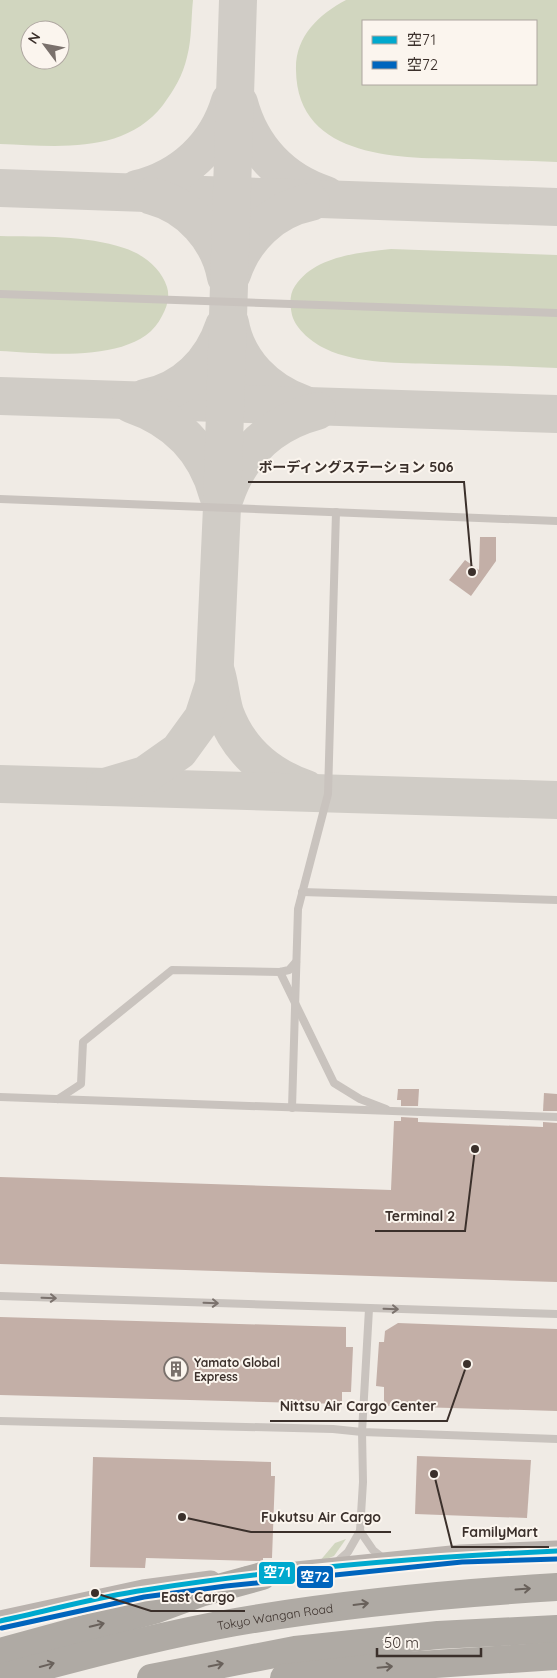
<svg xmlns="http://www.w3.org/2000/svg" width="557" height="1678" font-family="Quicksand,'Noto Sans JP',sans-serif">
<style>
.green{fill:#d1d6bf;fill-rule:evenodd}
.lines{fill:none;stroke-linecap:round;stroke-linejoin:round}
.taxiway{stroke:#d0ccc6;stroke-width:38}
.building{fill:#c3afa7}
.lane{stroke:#c9c3be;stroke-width:8}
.secondary{stroke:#bab3ae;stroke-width:21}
.highway{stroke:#afaaa4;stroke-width:28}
.bus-1-casing{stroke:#fbf5ee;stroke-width:9}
.bus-2-casing{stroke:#fbf5ee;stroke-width:9}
.bus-1{stroke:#00a9ce;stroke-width:5}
.bus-2{stroke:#0065bd;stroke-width:5}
.oneway{stroke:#7b726d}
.oneway2{stroke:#69615b}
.labels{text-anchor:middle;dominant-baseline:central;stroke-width:4;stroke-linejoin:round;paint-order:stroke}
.poi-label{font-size:12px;font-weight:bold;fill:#3b302b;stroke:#fbf5ee;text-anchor:start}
.street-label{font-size:12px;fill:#3b302b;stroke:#fbf5ee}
.leader{fill:none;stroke:#3b302b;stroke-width:2}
.callout-dot{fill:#3b302b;stroke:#fbf5ee;stroke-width:2}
.callout-label{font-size:14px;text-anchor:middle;font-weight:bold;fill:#3b302b;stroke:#fbf5ee;stroke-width:4;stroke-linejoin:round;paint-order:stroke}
.line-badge{stroke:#fbf5ee;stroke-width:2}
.badge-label{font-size:14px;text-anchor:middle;font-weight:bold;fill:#fff}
</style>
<rect width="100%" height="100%" fill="#f0ebe5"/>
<g class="green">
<path d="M0,0h193c-2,18 -1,39 -6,57 -4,18 -13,33 -24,48 -39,50 -106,41 -163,39zM30,30h30v30h-30z"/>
<path d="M346,0h211v162c-29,-1 -58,-2 -88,-3 -65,-1 -172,2 -173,-89 -1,-33 22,-55 50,-70zM363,21h173v63h-173z"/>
<path d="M0,236c41,1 85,-1 124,12 19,6 37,20 43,39 3,10 0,20 -5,29 -23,49 -118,37 -162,35z"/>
<path d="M391,249l166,6v113c-41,-2 -81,-3 -122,-4 -33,-1 -78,0 -109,-15 -13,-6 -30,-19 -34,-34 -2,-10 -3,-20 3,-29 20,-30 62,-33 96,-37z"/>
<path d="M346,1539l-12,17 -15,6 16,-19z"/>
</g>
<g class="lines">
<g class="taxiway">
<path d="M239,103c12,45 43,78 87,92"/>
<path d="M0,188l557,19"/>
<path d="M137,189c45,-11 80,-43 93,-88"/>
<path d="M152,196c38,10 67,43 74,81"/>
<path d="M232,274c12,-36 40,-64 79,-72"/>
<path d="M230,323c7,39 36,68 73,81"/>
<path d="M0,396l557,18"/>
<path d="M145,398c39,-7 67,-36 79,-72"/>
<path d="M131,404c44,15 75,46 87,91"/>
<path d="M225,497c15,-44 47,-74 92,-86"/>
<path d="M216,672c4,13 5,28 9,41 14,38 44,63 81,76"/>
<path d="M0,784l557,16"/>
<path d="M105,787l40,-12 34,-24 24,-33 11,-34 8,-177 16,-507"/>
</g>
</g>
<g class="building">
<path d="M480,537h16v24l-25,35 -22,-16 16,-20 14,10z"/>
<path d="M398,1089h21l-1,17h-17v-6h-4z"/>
<path d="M544,1093l13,1v17h-14z"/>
<path d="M401,1117l17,1v4l125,5v-5l14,1v159l-557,-18v-87l391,13 3,-69h7z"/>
<path d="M0,1317l346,10v20h7l-2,45h-9v12l-342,-9z"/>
<path d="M398,1323l159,6v82l-173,-5v-19l-8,-1 3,-44h5l1,-11z"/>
<path d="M417,1456l114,4 -4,58 -112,-4z"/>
<path d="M93,1457l178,5v14h4l-3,82h-9v3h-6l-111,-3 -1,10 -55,-1z"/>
</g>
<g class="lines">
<g class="lane">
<path d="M0,294l557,19"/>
<path d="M0,499l557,22"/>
<path d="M302,892l255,8"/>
<path d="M280,972l54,111 26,16 26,10"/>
<path d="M0,1097l557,20"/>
<path d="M58,1099l23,-15 2,-42 89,-72 108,2 9,-2 7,-8"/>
<path d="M292,1108l6,-199 30,-115 8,-282"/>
<path d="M0,1296l557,18"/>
<path d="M0,1421l333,8 29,3 195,7"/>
<path d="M360,1531l13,19 10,8"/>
<path d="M338,1561l10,-9 12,-21 3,-49 -1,-50 7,-123"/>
</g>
<g class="secondary">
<path d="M246,1577l215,-22 96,-4"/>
<path d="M0,1621l143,-31 68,-9"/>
</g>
<g class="highway">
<path d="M0,1652l154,-42 46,-17 62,-17"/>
<path id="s1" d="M0,1678c71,-19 142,-38 214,-52 113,-21 228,-32 343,-39"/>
<path d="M151,1678l144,-28 143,-15 119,-6"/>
<path d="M284,1678l90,-10 183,-12"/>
</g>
<g class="bus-1-casing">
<path id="bus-1" d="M0,1621c48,-10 96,-24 145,-31 135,-21 276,-33 412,-39"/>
</g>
<g class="bus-2-casing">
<path id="bus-2" d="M2,1628l142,-31 82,-11 236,-24 95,-3"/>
</g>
<use href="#bus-1" class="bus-1"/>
<use href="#bus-2" class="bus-2"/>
</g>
<defs><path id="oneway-shaft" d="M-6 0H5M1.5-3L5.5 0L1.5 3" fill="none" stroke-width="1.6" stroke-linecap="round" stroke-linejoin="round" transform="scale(1.25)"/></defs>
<g class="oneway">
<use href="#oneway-shaft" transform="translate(49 1298) rotate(2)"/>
<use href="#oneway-shaft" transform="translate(211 1303) rotate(2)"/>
<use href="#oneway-shaft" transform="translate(391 1309) rotate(2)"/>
</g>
<g class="oneway2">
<use href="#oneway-shaft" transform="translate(523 1589) rotate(-4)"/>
<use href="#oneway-shaft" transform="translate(361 1604) rotate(-7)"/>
<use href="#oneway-shaft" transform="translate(97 1625) rotate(-14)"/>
<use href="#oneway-shaft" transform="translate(47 1665) rotate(-15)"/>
<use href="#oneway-shaft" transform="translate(216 1665) rotate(-11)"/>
<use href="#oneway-shaft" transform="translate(385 1667) rotate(-5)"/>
</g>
<defs>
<g id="building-ring" transform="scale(1.25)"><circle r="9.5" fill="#fbf5ee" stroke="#7a716c" stroke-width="1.5"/><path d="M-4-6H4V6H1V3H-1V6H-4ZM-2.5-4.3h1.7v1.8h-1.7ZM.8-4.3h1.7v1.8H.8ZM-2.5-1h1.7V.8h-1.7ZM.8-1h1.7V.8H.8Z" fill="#7a716c"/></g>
</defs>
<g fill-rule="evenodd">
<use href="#building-ring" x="176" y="1369"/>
</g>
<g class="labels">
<g class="poi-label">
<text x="194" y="1362">Yamato Global<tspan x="194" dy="14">Express</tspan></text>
</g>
<g class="street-label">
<text stroke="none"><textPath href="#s1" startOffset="282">Tokyo Wangan Road</textPath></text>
</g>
</g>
<path class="leader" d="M472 572L464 482H248M475 1149L465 1231H375M467 1364L447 1421H270M182 1517L251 1532H391M434 1474L452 1547H549M95 1593L151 1611H245"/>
<g class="callout-dot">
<circle cx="472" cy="572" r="5"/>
<circle cx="475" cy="1149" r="5"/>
<circle cx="467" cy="1364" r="5"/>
<circle cx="182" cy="1517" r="5"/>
<circle cx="434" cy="1474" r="5"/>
<circle cx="95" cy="1593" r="5"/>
</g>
<g class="callout-label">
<text x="356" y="472">ボーディングステーション 506</text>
<text x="420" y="1221">Terminal 2</text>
<text x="358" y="1411">Nittsu Air Cargo Center</text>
<text x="321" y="1522">Fukutsu Air Cargo</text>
<text x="500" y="1537">FamilyMart</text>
<text x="198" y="1602">East Cargo</text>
</g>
<g class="line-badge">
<rect x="258" y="1561" width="38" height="24" rx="5" fill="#00a9ce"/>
<rect x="296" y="1565" width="38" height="24" rx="5" fill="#0065bd"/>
</g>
<g class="badge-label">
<text x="277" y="1577">空71</text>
<text x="315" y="1582">空72</text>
</g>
<rect x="362" y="20" width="175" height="65" fill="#fbf5ee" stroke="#aea6a0"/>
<rect x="372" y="36" width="25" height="8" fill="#00a9ce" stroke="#aea6a0"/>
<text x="407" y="45" font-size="15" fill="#3b302b">空71</text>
<rect x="372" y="61" width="25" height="8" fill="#0065bd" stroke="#aea6a0"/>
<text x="407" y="70" font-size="15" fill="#3b302b">空72</text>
<g transform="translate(45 45) rotate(302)"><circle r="24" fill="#fbf5ee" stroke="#aea6a0"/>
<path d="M0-4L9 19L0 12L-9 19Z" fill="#7a716c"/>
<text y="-8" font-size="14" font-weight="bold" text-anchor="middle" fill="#3b302b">N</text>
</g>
<path d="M377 1648v8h104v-8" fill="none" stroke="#3b302b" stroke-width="2.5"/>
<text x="384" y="1648" font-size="15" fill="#3b302b" stroke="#fbf5ee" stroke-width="4" paint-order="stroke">50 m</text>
</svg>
